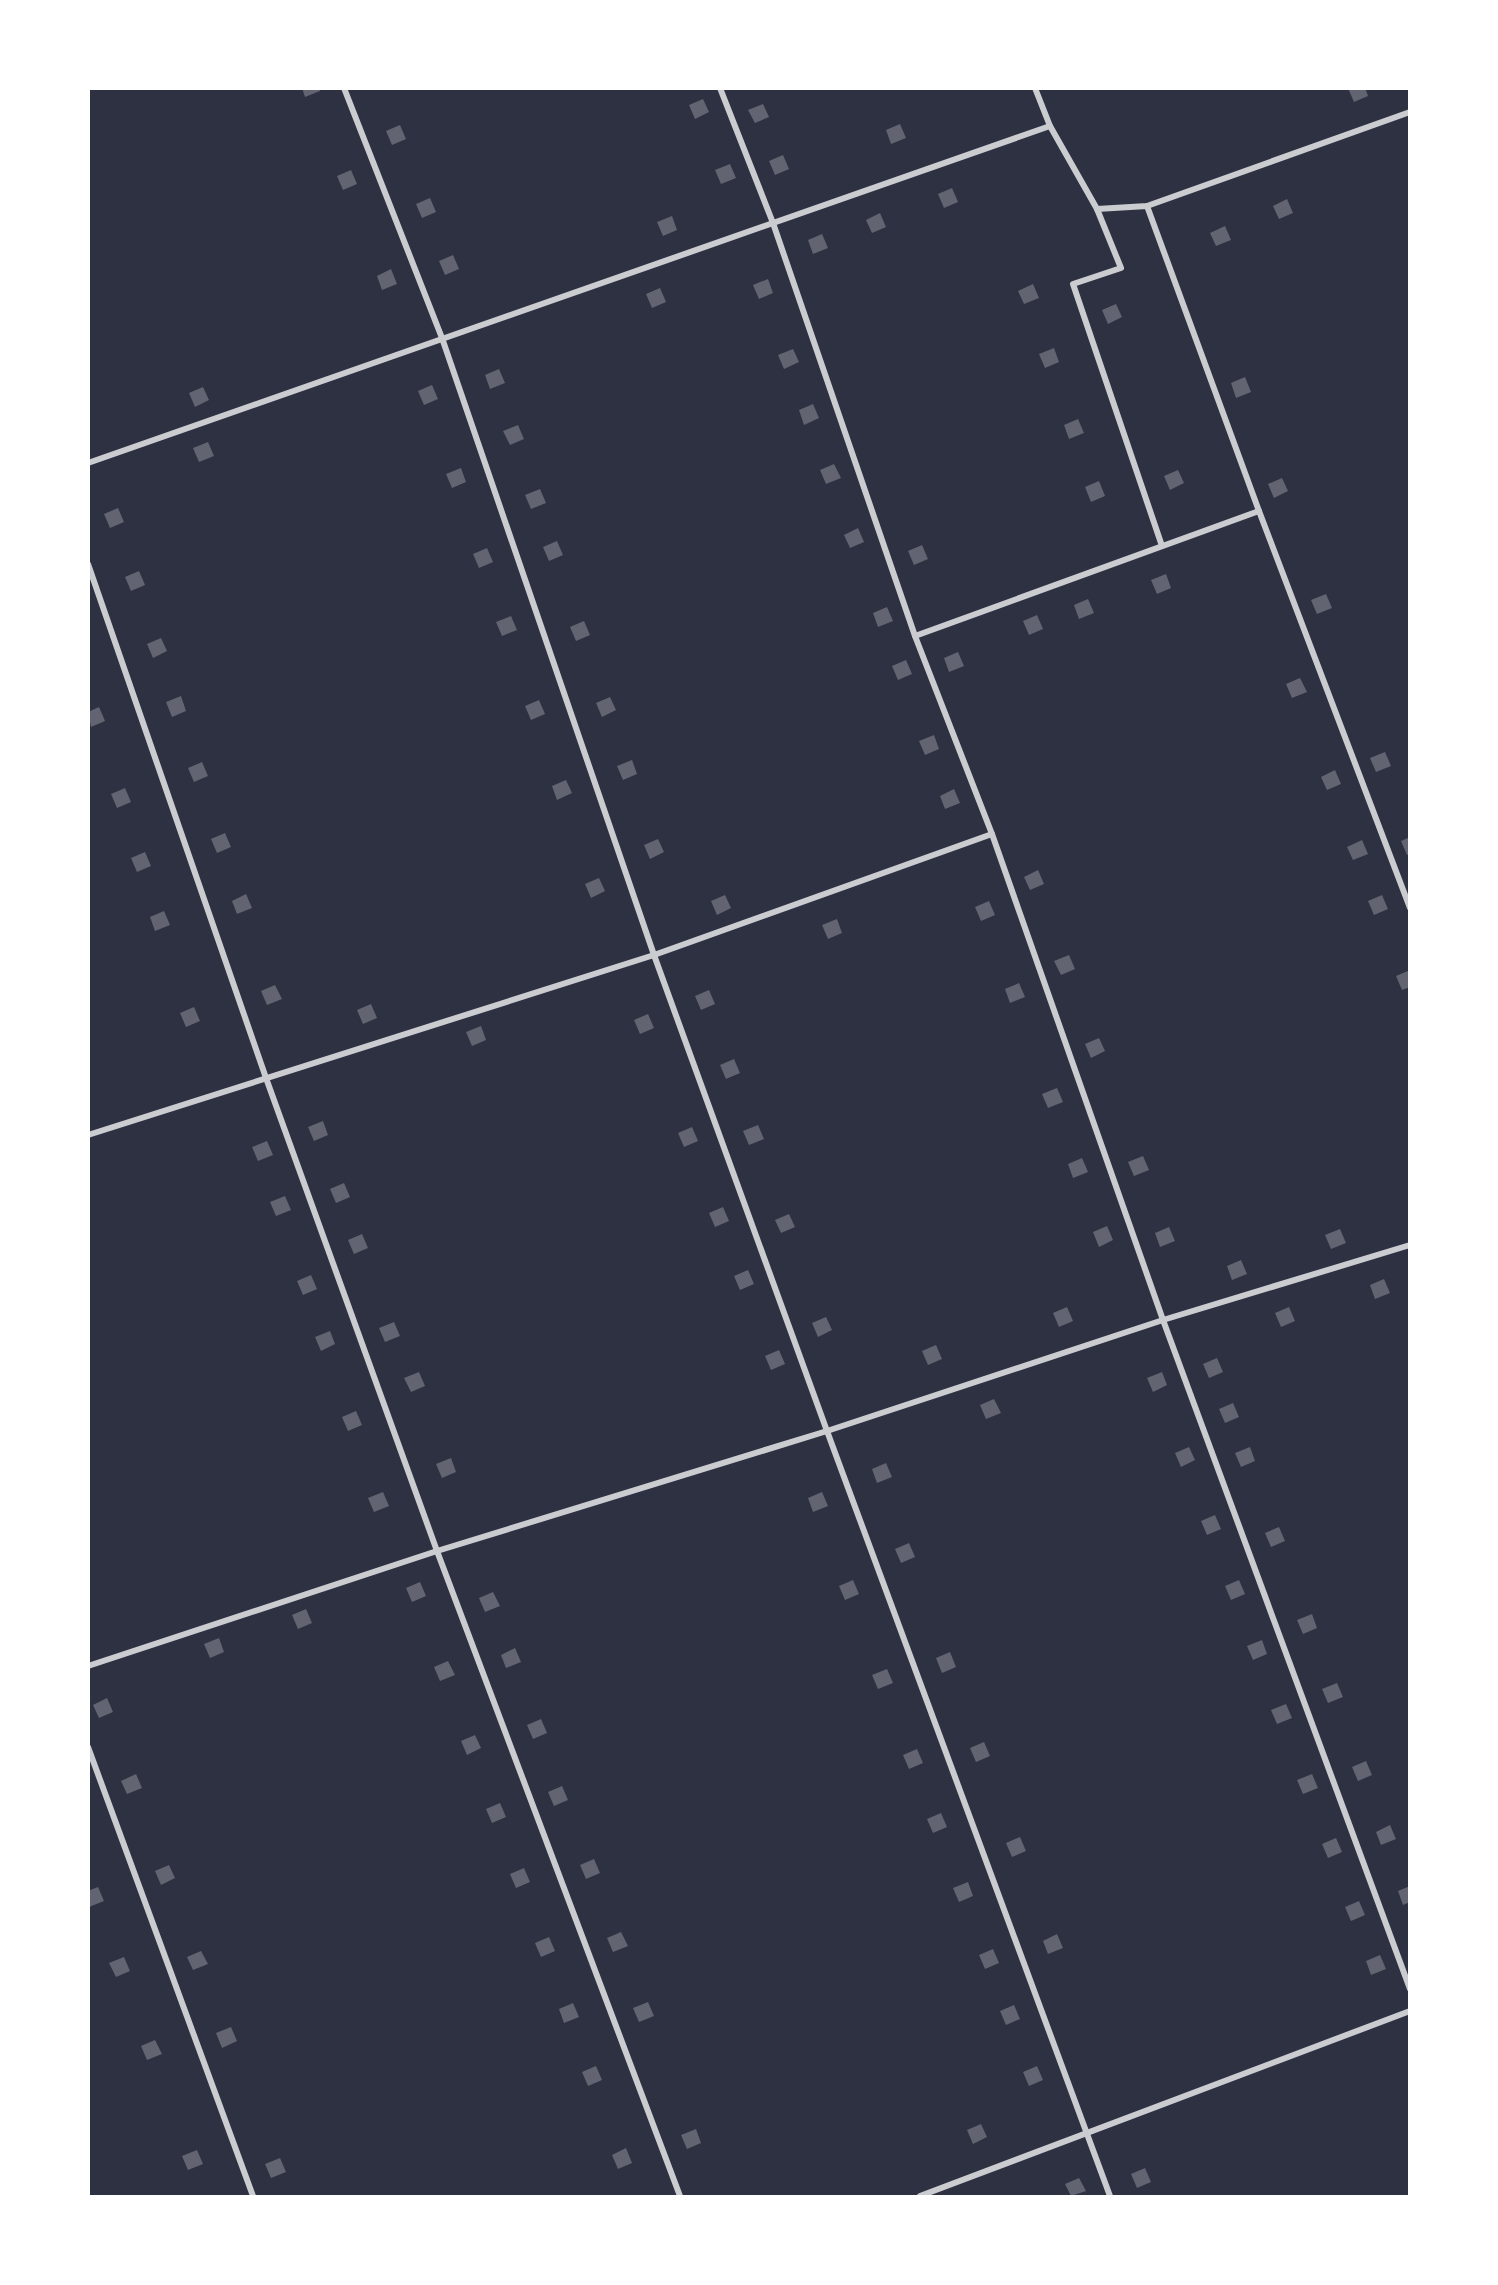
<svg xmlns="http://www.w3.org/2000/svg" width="1498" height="2285" font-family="Georgia,serif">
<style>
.building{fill:#626471}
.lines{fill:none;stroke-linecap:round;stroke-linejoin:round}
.minor{stroke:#caccd0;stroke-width:6}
</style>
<rect width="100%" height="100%" fill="#2d3142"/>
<g class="building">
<path d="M302,88h17l1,3 -15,6z"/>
<path d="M1348,88h17l3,8 -14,6z"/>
<path d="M703,99l6,13 -14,7 -6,-14z"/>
<path d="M763,104l6,13 -14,6 -7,-13z"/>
<path d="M900,124l6,14 -15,6 -5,-14z"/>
<path d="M400,125l6,14 -14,6 -6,-14z"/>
<path d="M783,155l6,14 -14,6 -6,-14z"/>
<path d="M730,164l6,14 -15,6 -6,-14z"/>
<path d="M351,170l6,14 -14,6 -6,-14z"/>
<path d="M952,188l6,14 -14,6 -6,-14z"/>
<path d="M430,198l6,14 -14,6 -6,-14z"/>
<path d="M1287,199l6,14 -14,6 -6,-13z"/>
<path d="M880,213l6,14 -14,6 -6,-13z"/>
<path d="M672,216l5,14 -14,6 -6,-14z"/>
<path d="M1225,226l6,14 -15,6 -6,-13z"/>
<path d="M822,234l6,14 -15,6 -5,-14z"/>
<path d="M453,255l6,14 -14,6 -6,-14z"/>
<path d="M391,269l6,15 -15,6 -5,-14z"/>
<path d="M768,279l5,14 -14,6 -6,-14z"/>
<path d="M1033,284l6,14 -15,6 -6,-13z"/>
<path d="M660,288l6,14 -14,6 -6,-14z"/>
<path d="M1116,304l6,13 -14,7 -6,-14z"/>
<path d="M1054,348l5,14 -14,6 -6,-14z"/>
<path d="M793,349l6,13 -15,7 -6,-14z"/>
<path d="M499,369l6,14 -15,6 -5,-14z"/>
<path d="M1245,377l6,15 -15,6 -5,-15z"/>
<path d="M432,385l6,14 -14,6 -6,-14z"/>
<path d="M203,387l6,13 -14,7 -6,-14z"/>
<path d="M813,404l6,14 -15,7 -5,-15z"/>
<path d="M1078,419l6,14 -15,6 -5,-14z"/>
<path d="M518,425l6,14 -14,6 -7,-14z"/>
<path d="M208,442l6,14 -15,6 -6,-14z"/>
<path d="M834,464l7,14 -15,6 -6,-14z"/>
<path d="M461,468l5,14 -14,6 -6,-14z"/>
<path d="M1178,470l6,13 -14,7 -6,-14z"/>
<path d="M1282,478l6,13 -14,7 -6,-14z"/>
<path d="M1099,481l6,15 -14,6 -6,-15z"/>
<path d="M540,489l6,14 -15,6 -6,-14z"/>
<path d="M118,508l6,14 -14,6 -6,-14z"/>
<path d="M858,528l6,14 -14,6 -6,-13z"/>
<path d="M557,541l6,14 -14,6 -6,-14z"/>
<path d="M922,545l6,14 -14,6 -6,-14z"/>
<path d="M487,548l6,14 -14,6 -6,-14z"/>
<path d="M139,571l6,14 -14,6 -6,-14z"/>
<path d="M1166,574l5,14 -14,6 -6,-14z"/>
<path d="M1326,594l6,14 -15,6 -6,-14z"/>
<path d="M1088,599l6,14 -15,6 -5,-14z"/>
<path d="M887,607l6,14 -15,6 -5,-14z"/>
<path d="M1037,615l6,14 -14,6 -6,-14z"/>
<path d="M511,616l6,14 -15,6 -6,-14z"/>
<path d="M584,621l6,14 -14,6 -6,-14z"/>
<path d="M161,638l6,13 -14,7 -6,-14z"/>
<path d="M958,652l6,14 -15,6 -5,-14z"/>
<path d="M906,660l6,14 -14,6 -6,-14z"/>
<path d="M1300,678l7,14 -15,6 -6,-14z"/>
<path d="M181,696l5,15 -14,6 -6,-15z"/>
<path d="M610,697l6,13 -14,7 -6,-14z"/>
<path d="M539,700l6,14 -14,6 -6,-14z"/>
<path d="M99,707l6,14 -14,6 -3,-15z"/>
<path d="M934,735l5,14 -14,6 -6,-14z"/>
<path d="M1385,752l6,14 -15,6 -6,-14z"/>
<path d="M632,760l5,14 -14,6 -6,-14z"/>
<path d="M202,762l6,14 -14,6 -6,-14z"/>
<path d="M1335,770l6,14 -14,6 -6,-13z"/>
<path d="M566,780l6,13 -15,7 -5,-14z"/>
<path d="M125,788l6,14 -14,6 -6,-14z"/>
<path d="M954,789l6,14 -15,6 -5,-13z"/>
<path d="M225,833l6,14 -14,6 -6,-14z"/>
<path d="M1410,837v17l-3,1 -6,-14z"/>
<path d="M658,839l6,13 -14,7 -6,-14z"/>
<path d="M1362,840l6,14 -15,6 -6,-13z"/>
<path d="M145,852l6,14 -14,6 -6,-14z"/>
<path d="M1038,870l6,14 -14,6 -6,-13z"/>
<path d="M599,878l6,13 -14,7 -6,-14z"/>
<path d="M246,894l6,14 -15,6 -5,-13z"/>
<path d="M725,895l6,13 -14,7 -6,-14z"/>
<path d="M1382,895l6,14 -14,6 -6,-14z"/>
<path d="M989,901l6,14 -14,6 -6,-14z"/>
<path d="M164,911l6,14 -15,6 -5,-14z"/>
<path d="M837,919l5,14 -14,6 -6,-14z"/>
<path d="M1069,955l6,14 -14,6 -7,-14z"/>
<path d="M1410,970v17l-8,3 -6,-14z"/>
<path d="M1019,983l6,14 -15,6 -5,-14z"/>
<path d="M275,985l7,14 -15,6 -6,-14z"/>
<path d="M709,990l6,14 -14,6 -6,-14z"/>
<path d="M371,1004l6,14 -14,6 -6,-14z"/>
<path d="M194,1007l6,14 -14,6 -6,-14z"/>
<path d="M648,1014l6,14 -14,6 -6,-14z"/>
<path d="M481,1026l5,14 -14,6 -6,-14z"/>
<path d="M1099,1038l6,13 -14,7 -6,-14z"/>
<path d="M734,1059l6,14 -14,6 -6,-14z"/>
<path d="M1057,1088l6,14 -15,6 -6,-14z"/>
<path d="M323,1121l5,14 -14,6 -6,-14z"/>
<path d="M758,1125l6,14 -15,6 -6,-14z"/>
<path d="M692,1127l6,14 -14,6 -6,-14z"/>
<path d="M267,1141l6,14 -15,6 -6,-14z"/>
<path d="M1143,1156l6,14 -15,6 -6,-14z"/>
<path d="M1082,1158l6,14 -15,6 -5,-14z"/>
<path d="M344,1183l6,14 -14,6 -6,-14z"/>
<path d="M285,1196l6,14 -15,6 -6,-14z"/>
<path d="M723,1207l6,14 -14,6 -6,-14z"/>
<path d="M789,1214l6,13 -14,6 -6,-13z"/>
<path d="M1107,1226l6,14 -14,7 -6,-15z"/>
<path d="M1169,1227l6,14 -15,6 -5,-14z"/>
<path d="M1340,1229l6,14 -15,6 -6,-14z"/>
<path d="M362,1234l6,14 -14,6 -6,-14z"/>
<path d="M1241,1260l6,14 -15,6 -5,-14z"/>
<path d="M748,1270l6,14 -14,6 -6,-14z"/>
<path d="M311,1275l6,14 -14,6 -6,-14z"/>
<path d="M1384,1279l6,14 -15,6 -5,-14z"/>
<path d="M1067,1307l6,14 -14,6 -6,-14z"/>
<path d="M1289,1307l6,14 -14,6 -6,-14z"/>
<path d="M826,1317l6,13 -14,7 -6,-14z"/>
<path d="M394,1322l6,14 -15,6 -6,-14z"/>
<path d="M330,1331l5,13 -14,7 -6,-14z"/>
<path d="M936,1345l6,14 -14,6 -6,-14z"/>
<path d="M779,1350l6,14 -14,6 -6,-14z"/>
<path d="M1217,1358l6,14 -14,6 -6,-14z"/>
<path d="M419,1372l6,14 -14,6 -7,-14z"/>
<path d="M1162,1372l5,13 -14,7 -6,-14z"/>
<path d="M994,1399l7,14 -15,6 -6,-14z"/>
<path d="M1233,1403l6,14 -14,6 -6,-14z"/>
<path d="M356,1411l6,14 -14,6 -6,-14z"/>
<path d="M1189,1447l6,13 -14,7 -6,-14z"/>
<path d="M1250,1447l5,14 -14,6 -6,-14z"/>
<path d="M451,1458l5,14 -14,6 -6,-14z"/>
<path d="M886,1463l6,14 -15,6 -5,-14z"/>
<path d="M383,1492l6,14 -15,6 -6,-14z"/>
<path d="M822,1492l6,14 -15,6 -5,-14z"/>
<path d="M1215,1515l6,14 -14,6 -6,-14z"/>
<path d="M1279,1527l6,14 -14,6 -6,-14z"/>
<path d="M909,1543l6,14 -14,6 -6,-14z"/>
<path d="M853,1580l6,14 -14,6 -6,-14z"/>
<path d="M1239,1580l6,14 -14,6 -6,-14z"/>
<path d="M420,1582l6,14 -14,6 -6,-14z"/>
<path d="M493,1592l7,14 -15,6 -6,-14z"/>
<path d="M306,1609l6,14 -14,6 -6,-14z"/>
<path d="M1312,1614l5,14 -14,6 -6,-14z"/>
<path d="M219,1638l5,14 -14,6 -6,-14z"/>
<path d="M1262,1640l5,14 -14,6 -6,-14z"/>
<path d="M515,1648l6,14 -15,6 -5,-13z"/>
<path d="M950,1652l6,15 -14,6 -6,-15z"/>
<path d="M448,1661l7,14 -15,6 -6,-14z"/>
<path d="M887,1669l6,14 -15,6 -6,-14z"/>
<path d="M1337,1683l6,14 -15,6 -6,-14z"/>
<path d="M107,1698l6,14 -14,6 -6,-13z"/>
<path d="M1286,1704l6,14 -15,6 -6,-14z"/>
<path d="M541,1719l6,14 -14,6 -6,-14z"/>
<path d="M475,1735l6,13 -14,7 -6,-14z"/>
<path d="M984,1742l6,14 -14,6 -6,-14z"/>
<path d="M917,1749l6,14 -14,6 -6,-14z"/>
<path d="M1366,1761l6,14 -14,6 -6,-14z"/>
<path d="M136,1774l6,14 -15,6 -6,-13z"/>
<path d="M1312,1774l6,14 -15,6 -6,-14z"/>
<path d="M562,1786l6,14 -14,6 -6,-14z"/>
<path d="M500,1803l6,14 -14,6 -6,-14z"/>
<path d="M941,1813l6,14 -14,6 -6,-14z"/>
<path d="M1390,1825l6,14 -15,6 -5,-13z"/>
<path d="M1020,1837l6,14 -14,6 -6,-14z"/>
<path d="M1336,1838l6,14 -14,6 -6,-14z"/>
<path d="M594,1859l6,14 -14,6 -6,-14z"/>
<path d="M169,1865l6,13 -14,7 -6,-14z"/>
<path d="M524,1868l6,14 -14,6 -6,-14z"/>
<path d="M968,1882l5,14 -14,6 -6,-14z"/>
<path d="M1410,1886v16l-7,3 -5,-14z"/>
<path d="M98,1887l6,14 -15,6 -1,-16z"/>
<path d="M1359,1901l6,14 -14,6 -6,-14z"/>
<path d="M621,1932l7,14 -15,6 -6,-14z"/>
<path d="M1057,1934l6,14 -15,6 -5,-13z"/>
<path d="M549,1937l6,14 -14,6 -6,-14z"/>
<path d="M993,1949l6,14 -14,6 -6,-14z"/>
<path d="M201,1951l7,13 -15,6 -6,-13z"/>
<path d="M1380,1955l6,14 -15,6 -5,-14z"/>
<path d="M124,1957l6,14 -14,6 -7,-14z"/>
<path d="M648,2002l6,14 -15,6 -6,-14z"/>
<path d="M573,2003l6,14 -15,6 -5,-14z"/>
<path d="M1014,2005l6,14 -14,6 -6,-14z"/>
<path d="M231,2027l6,14 -15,7 -6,-15z"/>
<path d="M155,2040l7,14 -15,6 -6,-14z"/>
<path d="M596,2066l6,14 -14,6 -6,-14z"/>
<path d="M1037,2066l6,14 -14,6 -6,-14z"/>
<path d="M981,2124l6,13 -14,7 -6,-14z"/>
<path d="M696,2129l5,14 -14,6 -6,-14z"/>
<path d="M626,2148l6,15 -14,6 -6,-14z"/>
<path d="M197,2150l6,14 -15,6 -6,-14z"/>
<path d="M280,2158l6,14 -15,6 -6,-14z"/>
<path d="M1145,2168l6,14 -14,6 -6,-14z"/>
<path d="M1079,2178l7,13 -15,5 -6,-12z"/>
</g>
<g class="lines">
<g class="minor">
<path d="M344,88l98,250 212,617 173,476 283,765"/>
<path d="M720,88l53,135 142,413 77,198 171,486 247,669"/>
<path d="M1035,88l15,38 47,83 24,59 -48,16 89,262"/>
<path d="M1147,206l112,305 151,397"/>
<path d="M1097,209l50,-3 263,-94"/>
<path d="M88,463l962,-337"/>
<path d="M88,564l178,514 171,473 243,645"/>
<path d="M915,636l344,-125"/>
<path d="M88,1135l566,-180 338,-121"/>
<path d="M88,1666l349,-115 390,-120 336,-111 247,-75"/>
<path d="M88,1747l165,449"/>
<path d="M920,2196l490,-185"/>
</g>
</g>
<rect width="1498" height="2285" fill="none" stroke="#ffffff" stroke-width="180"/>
</svg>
